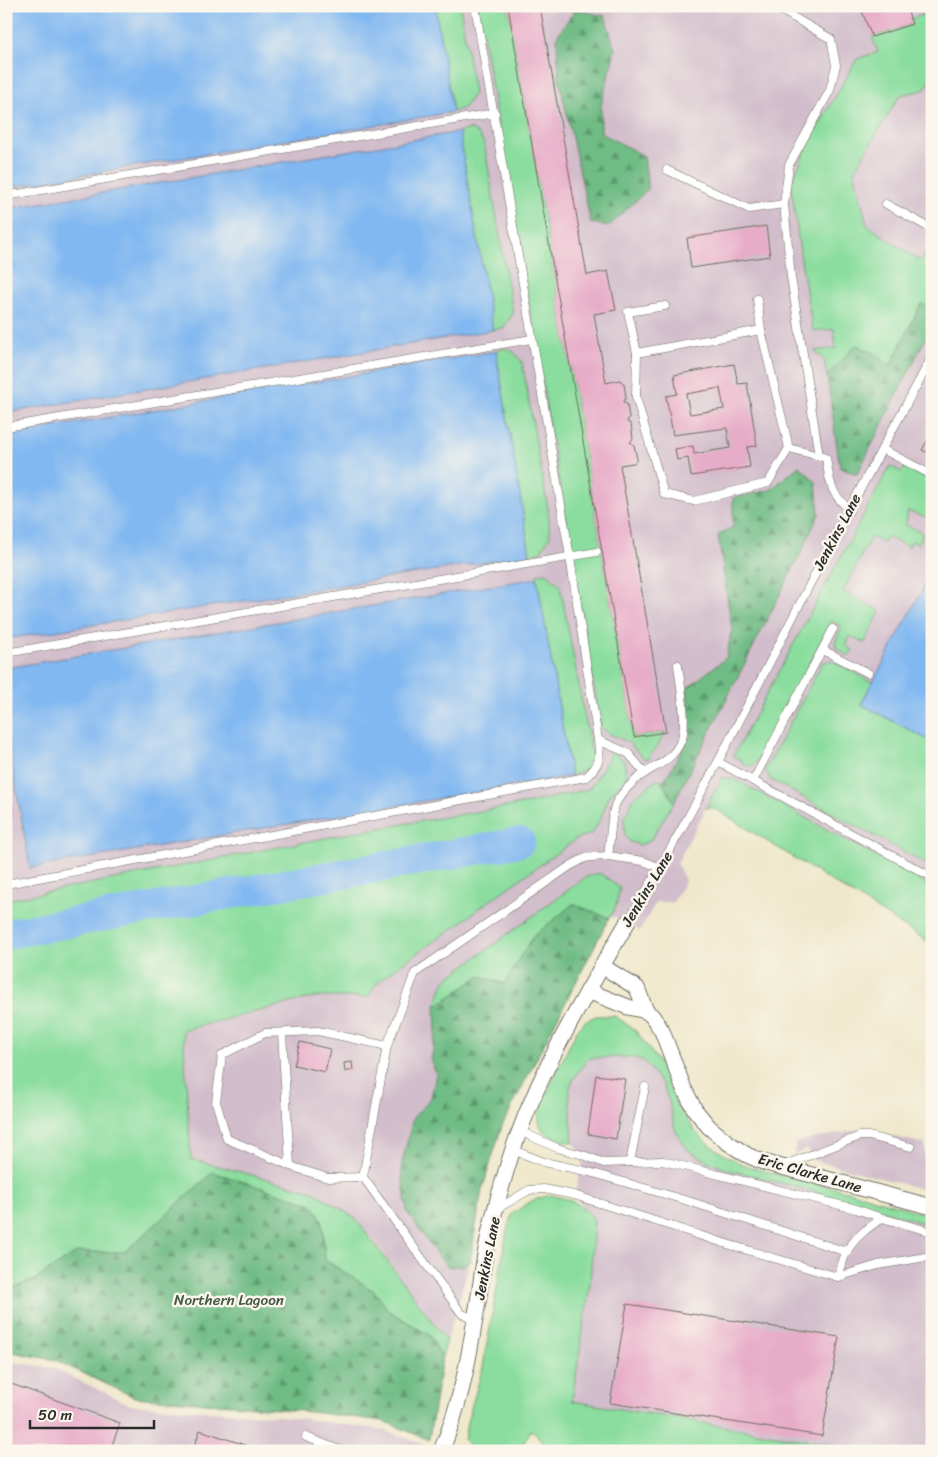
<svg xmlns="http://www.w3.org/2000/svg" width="938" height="1457" font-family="Sriracha,sans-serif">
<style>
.industrial{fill:#d1bdcb}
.grass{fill:#8add9e;stroke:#5a8464}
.forest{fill:url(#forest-firs);stroke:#4d7458}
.water{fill:#81b8f1;stroke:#56728e}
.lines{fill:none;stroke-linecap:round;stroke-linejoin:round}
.river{stroke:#81b8f1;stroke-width:30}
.building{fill:#e7acc8;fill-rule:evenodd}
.service-casing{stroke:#706d63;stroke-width:9}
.minor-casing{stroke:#706d63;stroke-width:17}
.service{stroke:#fff;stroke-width:8}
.minor{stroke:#fff;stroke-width:15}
.labels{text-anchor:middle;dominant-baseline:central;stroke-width:5;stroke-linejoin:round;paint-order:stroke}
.street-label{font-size:15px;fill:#2b2b2b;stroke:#fbf7ec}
.park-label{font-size:15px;fill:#435848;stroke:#fbf7ec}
</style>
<defs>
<pattern id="forest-firs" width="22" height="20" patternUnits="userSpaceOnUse" patternTransform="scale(1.25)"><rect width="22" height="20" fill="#6fbc85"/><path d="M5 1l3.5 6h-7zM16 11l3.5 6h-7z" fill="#5b996d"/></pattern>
</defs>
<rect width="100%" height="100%" fill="#fbf7ec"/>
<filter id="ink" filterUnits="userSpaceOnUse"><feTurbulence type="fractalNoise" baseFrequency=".02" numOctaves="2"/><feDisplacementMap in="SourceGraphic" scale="10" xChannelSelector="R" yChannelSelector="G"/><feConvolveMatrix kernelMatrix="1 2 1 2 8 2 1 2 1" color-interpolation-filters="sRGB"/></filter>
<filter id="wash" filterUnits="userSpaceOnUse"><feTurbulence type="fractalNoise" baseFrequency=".0096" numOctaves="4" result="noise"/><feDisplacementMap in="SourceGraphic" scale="20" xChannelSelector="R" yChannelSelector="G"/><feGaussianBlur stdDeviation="1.12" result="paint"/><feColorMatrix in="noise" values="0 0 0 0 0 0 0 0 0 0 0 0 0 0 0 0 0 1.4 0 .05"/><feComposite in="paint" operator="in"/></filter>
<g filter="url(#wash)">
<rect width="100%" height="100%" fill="#efe8cc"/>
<g class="industrial">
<path d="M6,6h926v938l-218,-136h-8l-29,55 8,18 -12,21h-17l-17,30 -3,-4 -21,-11 -6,1 -107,208 -20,64 -12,72 -23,79 -79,-108 -55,-42 -123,-32 -7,-129 131,-33h46l1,-166 -355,69z"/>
<path d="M631,1057l13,4 19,24 25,65 244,76v225h-61l-299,-50 18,-117 4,-65 -20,-24 7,-25 2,-15 -10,-12 -4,-51 1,-7 2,-5 17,-22z"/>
<path d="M862,1129l63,15v46l-112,-30 -6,-11 -13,6 2,-13z"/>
<path d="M6,1361l47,7 78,37 160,12 93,13 43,16 -2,5h-419z"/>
</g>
<g class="grass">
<path d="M435,6h25l14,87 -9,14 -12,5z"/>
<path d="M478,6h30l126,731 32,-5 -11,18 -5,5v3l-6,1 -16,-17 -18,-8 -9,-7z"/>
<path d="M932,12v65l-8,13 -24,5 -46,76 13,54 53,36 9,-10 3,2v55l-11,-4 -31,62 -13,-11 -20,-10 -30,31 -3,-16 -10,-9 22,-3 -2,-19 -21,2 -12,-71 -10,-76 18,-42 48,-83 21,-7 -6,-15 39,-12 -1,-6z"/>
<path d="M471,129l7,5 6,9 29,171 -10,14 -10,2 -34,-198z"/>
<path d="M504,348l9,3 9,11 26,147 2,28 -9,14 -11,4 -34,-204z"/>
<path d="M890,466l12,6 3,-5 27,14v38l-24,-8 -2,14 17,8 -4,11 -7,-3 -3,6 -22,-10 -4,5 -12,-5 -28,54 37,20 -15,32 -15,-7 -4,10 7,4 -4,6 -12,-7 -2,-6 6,-16 -9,-6 -76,142 -4,3 -10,-1 1,-4 -10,-5z"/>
<path d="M547,573l13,12 32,170 -7,15 -14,6 -34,-198v-4z"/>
<path d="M831,660l41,22 -11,22 71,38v125l-161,-87 -6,-10 57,-107z"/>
<path d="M611,750l13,11 3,15 -17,19 -12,29 -7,10 -13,4 -93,66 -23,18 -68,47 -17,14 -9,14h-54l-131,33 8,129 122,32 42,27 92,123 -5,16 -13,-22 -40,-24 -15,-20 -49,-31 -3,-40 -10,-16 -99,-32 -88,80h-47l-44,28 -18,7 -10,-1v-386l355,-69 168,-28 60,-14 18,-28z"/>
<path d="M722,777l14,3 196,107v57l-218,-136h-8z"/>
<path d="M659,778l15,24 -24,39 -10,4 -10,-3 -5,-6 -1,-17 10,-22z"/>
<path d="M600,873l20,15 -4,18 -7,12 -36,-14 -40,33 -29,47 -24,-8 -45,31 10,-27 141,-103z"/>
<path d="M596,1016h19l21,15 25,34 16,41 9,12 9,13 13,13 17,11 17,9 19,6 94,23 77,23v10l-69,-22 -138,-35 -18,-8 -19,-11 -13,-20 -6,-28 -6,-17 -19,-24 -13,-4 -42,1c-8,11 -18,20 -20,34l4,51c-24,-5 -41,-11 -32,-39l36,-74 8,-9z"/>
<path d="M551,1195c20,5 29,7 43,24l-4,65 -18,117 299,50h-318l-22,-21 -12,21h-46l-9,-11 3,-18 16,-55 24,-137 5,-16 21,-14z"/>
</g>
<g class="forest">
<path d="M575,10l30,6 10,34 -14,55v28l43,23 4,33 -39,37 -18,-3 -32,-144 -2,-43z"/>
<path d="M921,304l11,4v18l-75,148 -17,-6 -13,-92 29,-31 21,10 13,11z"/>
<path d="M799,466l17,16 3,32 -17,37 -128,251 -12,-20 7,-9 21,-37 -3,-48 39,-30 6,-29 -14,-94 15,-8v-29l37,-8z"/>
<path d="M573,904l36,14 -107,208 -20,64 -12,72 -7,4 -15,1 -10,-11 -31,-44 -6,-45 12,-49 18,-20 5,-24 -5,-14 5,-27 -1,-26 45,-31 24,8 29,-47z"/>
<path d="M213,1172l99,32 10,16 3,40 49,31 15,20 40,24 13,22 -13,83 -46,-19 -81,-10 -168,-14 -79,-37 -49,-9v-65l10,1 18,-7 44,-28h47z"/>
</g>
<g class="water">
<path d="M6,6h429l18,106 -447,76z"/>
<path d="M459,132l34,198 -487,83v-204z"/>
<path d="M496,351l34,204 -524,84v-204z"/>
<path d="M932,572v170l-71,-38z"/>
<path d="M537,578l34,198 -541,92 -24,-138v-62z"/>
</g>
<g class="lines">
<path class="river" d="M6,934l514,-92"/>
</g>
<g id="blocks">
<g class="building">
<path d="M508,6h32l47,269 21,-4 8,39 -22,4 12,69 14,-3 4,4 2,14 -3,4 4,2 2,14 -2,4 4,2 2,15 -3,3 4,3 3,14 -3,4 -14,2 46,267 -32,5z"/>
<path d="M860,6h46l6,18 -40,13z"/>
<path d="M766,226l4,30 -79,12 -4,-30z"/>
<path d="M734,364l4,20 9,-1 10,63 -10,1 3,20 -59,9 -3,-18 -11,2 -2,-11 18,-3 1,8 36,-6 -3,-20 -54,7 -7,-39 11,-2 -3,-19zM720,388l4,21 -34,5 -4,-20z"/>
<path d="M932,433v20l-1,1 -9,-4z"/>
<path d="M6,775h1l7,41 -8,1z"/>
<path d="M300,1042l30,7 -5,23 -31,-7z"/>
<path d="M352,1062l1,8 -8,2 -1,-9z"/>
<path d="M596,1075l29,4 -9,60 -28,-5z"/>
<path d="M627,1304l212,33 -17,99 -212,-33z"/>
<path d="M6,1382l114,41 -10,28h-104z"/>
<path d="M200,1430l60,20v1h-67z"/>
</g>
</g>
</g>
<g filter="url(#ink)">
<use href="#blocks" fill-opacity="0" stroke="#706d63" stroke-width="1"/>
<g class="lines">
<g class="service-casing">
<g id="service">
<path d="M774,6l57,33 5,26 -6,25 -41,75 -5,39 7,73 28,179"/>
<path d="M667,170l82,39 35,-5"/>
<path d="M6,196l489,-83"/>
<path d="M886,204l46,25"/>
<path d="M757,299l4,31"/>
<path d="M637,353l-9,-41 37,-6"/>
<path d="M6,427l526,-88"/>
<path d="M789,448l-21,35 -74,18 -30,-7 -28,-97 1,-44 124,-23 28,118 37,10c4,24 3,34 23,51"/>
<path d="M882,449l50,26"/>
<path d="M823,650l45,23"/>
<path d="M6,653l591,-101"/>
<path d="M598,740l30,13 17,20"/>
<path d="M718,762l214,115"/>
<path d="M753,781l80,-152"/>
<path d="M608,856c2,-12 3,-43 8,-53 6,-11 18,-23 29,-30 16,-10 27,-13 36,-32 7,-15 -1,-59 -3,-76"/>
<path d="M6,884l580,-107c15,-14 14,-17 12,-37l-28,-183 -95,-551"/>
<path d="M627,923c67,-110 124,-225 183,-339 39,-76 81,-151 122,-227"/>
<path d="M282,1033l8,132"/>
<path d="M520,1131l37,17 26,7 21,8 59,-2 193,48 26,9 50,14"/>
<path d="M513,1150l31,12 37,8 19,5 88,26 159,51"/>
<path d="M630,1162l15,-75"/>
<path d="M782,1166l78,-30h9l42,11"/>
<path d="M363,1177l-35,1 -32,-10 -69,-29 -11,-37 6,-47 43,-22 53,-2 69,15"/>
<path d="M497,1209l32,-19 15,-1 30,6 153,49 111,33c3,-8 5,-19 9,-26 8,-14 22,-24 35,-33"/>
<path d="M838,1277l40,-12 54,-9"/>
<path d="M475,1319l-13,-5 -99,-137 24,-131 28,-73 155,-107 15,-8 6,-1 17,-1 35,5 18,7"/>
<path d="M306,1437l36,14"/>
</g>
</g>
<g class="minor-casing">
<g id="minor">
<path d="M602,966l35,22 9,23 6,5 10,15 22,58 11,21 14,17 18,15 20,13 16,7 169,45"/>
<path d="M588,991l40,16 18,4"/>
<path d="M441,1451c18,-42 27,-87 34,-132 5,-25 7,-50 12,-75 4,-21 10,-42 16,-62 25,-93 76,-176 124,-259"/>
</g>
</g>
<use href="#service" class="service"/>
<use href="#minor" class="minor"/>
</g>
</g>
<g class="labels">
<g class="street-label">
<text transform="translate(837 532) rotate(-62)">Jenkins Lane</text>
<text transform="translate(647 889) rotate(-59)">Jenkins Lane</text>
<text transform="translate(810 1173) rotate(16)">Eric Clarke Lane</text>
<text transform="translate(487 1258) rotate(-79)">Jenkins Lane</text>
</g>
<g class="park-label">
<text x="229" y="1300">Northern Lagoon</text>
</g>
</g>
<rect width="938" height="1457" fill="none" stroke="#fbf7ec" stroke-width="25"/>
<path d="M30 1420v8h124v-8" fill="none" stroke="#2b2b2b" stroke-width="2.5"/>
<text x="38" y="1420" font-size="15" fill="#2b2b2b" stroke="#fbf7ec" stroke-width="4" paint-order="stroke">50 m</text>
</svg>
